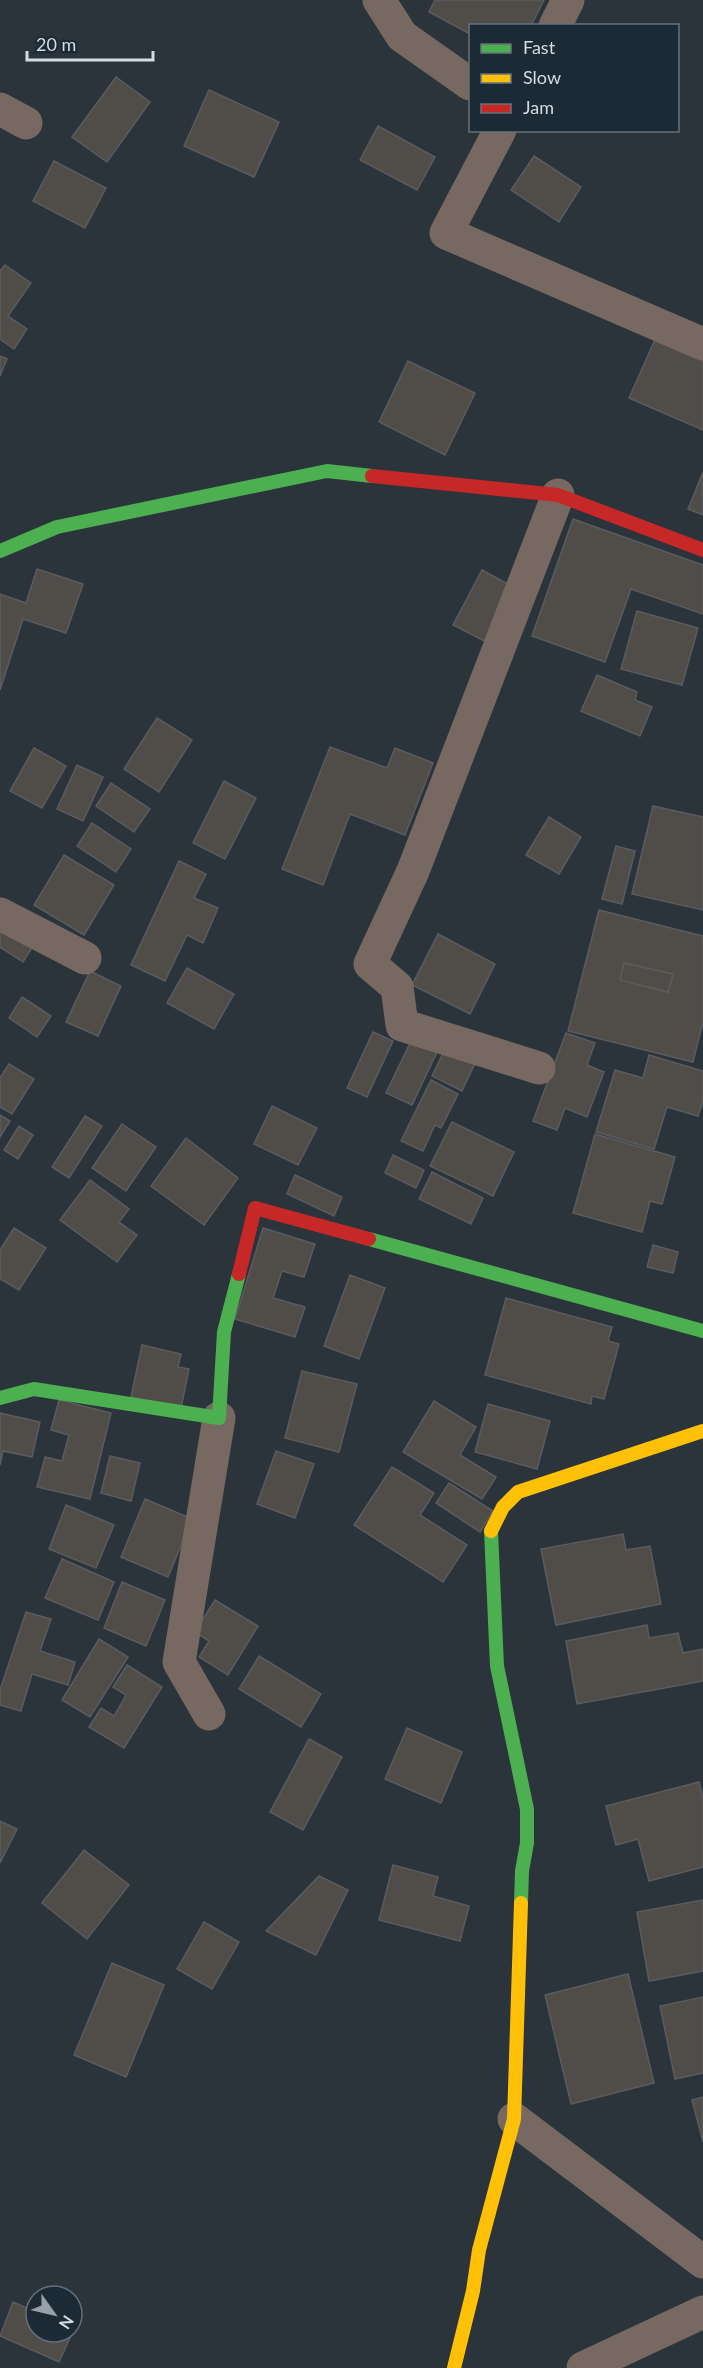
<svg xmlns="http://www.w3.org/2000/svg" width="703" height="2368" font-family="Lato,sans-serif">
<style>
.building{fill:#504c48;stroke:#5a5c5f;stroke-width:1.5;fill-rule:evenodd}
.lines{fill:none;stroke-linecap:round;stroke-linejoin:round}
.street{stroke:#776962;stroke-width:33}
.fast{stroke:#4caf50;stroke-width:14}
.slow{stroke:#ffc107;stroke-width:14}
.jam{stroke:#c62828;stroke-width:14}
</style>
<rect width="100%" height="100%" fill="#2b333b"/>
<g class="building">
<path d="M435,0h109l-13,26h-61v8l-41,-22z"/>
<path d="M116,77l34,25 -43,60 -35,-25z"/>
<path d="M209,90l70,32 -25,55 -70,-31z"/>
<path d="M378,126l57,31 -18,33 -57,-30z"/>
<path d="M534,156l47,31 -22,35 -48,-32z"/>
<path d="M54,161l52,27 -21,40 -52,-27z"/>
<path d="M5,265l26,18 -23,33 19,13 -13,20 -14,-10v-68z"/>
<path d="M657,335l46,20v75l-74,-32z"/>
<path d="M0,356l7,3 -7,17z"/>
<path d="M408,361l67,32 -30,62 -66,-33z"/>
<path d="M703,472v43l-15,-6z"/>
<path d="M573,519l130,46v49l-72,-25 -26,73 -73,-26z"/>
<path d="M37,569l46,15 -17,49 -43,-14 -23,71v-96l26,9z"/>
<path d="M482,570l39,21 -29,54 -39,-20z"/>
<path d="M637,611l61,17 -16,57 -61,-16z"/>
<path d="M597,675l40,17 -2,8 17,7 -12,29 -59,-25z"/>
<path d="M157,718l35,22 -33,52 -35,-23z"/>
<path d="M330,747l57,21 8,-20 38,15 -28,72 -55,-21 -27,71 -41,-16z"/>
<path d="M34,748l32,18 -24,42 -32,-17z"/>
<path d="M77,765l26,12 -20,44 -26,-12z"/>
<path d="M224,781l32,17 -31,61 -32,-16z"/>
<path d="M111,783l39,26 -16,23 -38,-26z"/>
<path d="M653,806l50,11v93l-71,-16z"/>
<path d="M549,817l32,20 -22,37 -33,-19z"/>
<path d="M92,823l39,26 -15,23 -39,-26z"/>
<path d="M616,846l19,5 -13,53 -20,-5z"/>
<path d="M64,855l50,30 -30,50 -50,-30z"/>
<path d="M179,861l27,13 -12,24 24,10 -15,35 -16,-8 -22,46 -34,-16z"/>
<path d="M599,910l104,26v86l-10,40 -125,-31zM624,963l49,11 -5,18 -48,-12z"/>
<path d="M0,926l36,15 -13,21 -23,-15z"/>
<path d="M438,934l57,30 -25,50 -58,-29z"/>
<path d="M624,963l49,11 -5,18 -48,-12z"/>
<path d="M187,968l47,26 -20,35 -47,-26z"/>
<path d="M90,971l31,15 -23,50 -32,-14z"/>
<path d="M22,997l29,19 -14,21 -28,-19z"/>
<path d="M373,1032l20,9 -26,56 -20,-9z"/>
<path d="M566,1033l29,10 -8,22 17,7 -17,45 -22,-9 -8,22 -24,-9z"/>
<path d="M412,1039l25,13 -25,53 -26,-12z"/>
<path d="M447,1045l30,14 -15,32 -30,-15z"/>
<path d="M649,1055l54,16v30l-5,15 -31,-9 -13,42 -58,-17 19,-62 28,8z"/>
<path d="M9,1064l25,15 -22,35 -12,-7v-29z"/>
<path d="M431,1080l27,14 -17,34 -6,-3 -12,26 -22,-10z"/>
<path d="M272,1106l45,22 -19,37 -44,-21z"/>
<path d="M0,1115l10,6 -10,16z"/>
<path d="M85,1116l17,10 -33,52 -17,-11z"/>
<path d="M452,1122l62,30 -21,44 -63,-30z"/>
<path d="M122,1124l34,23 -30,44 -34,-23z"/>
<path d="M19,1126l14,9 -15,24 -14,-9z"/>
<path d="M595,1134l80,23 -13,47 -12,-3 -8,31 -69,-19z"/>
<path d="M186,1138l52,40 -34,47 -53,-39z"/>
<path d="M393,1155l31,15 -8,18 -31,-15z"/>
<path d="M432,1172l51,26 -12,26 -52,-25z"/>
<path d="M295,1175l47,22 -8,19 -47,-22z"/>
<path d="M90,1180l39,29 -10,13 18,13 -20,27 -57,-42z"/>
<path d="M14,1228l32,20 -27,42 -19,-11v-29z"/>
<path d="M263,1228l52,16 -11,33 -22,-6 -9,27 32,9 -10,30 -60,-18z"/>
<path d="M653,1245l25,7 -5,21 -26,-6z"/>
<path d="M350,1275l35,13 -26,71 -35,-13z"/>
<path d="M506,1298l106,29 -4,14 11,3 -15,55 -12,-3 -1,8 -106,-29z"/>
<path d="M142,1345l39,9 -3,13 11,2 -8,39 -50,-11z"/>
<path d="M302,1371l55,13 -18,68 -54,-14z"/>
<path d="M59,1400l52,13 -21,86 -53,-12 8,-30 17,4 7,-26 -18,-5z"/>
<path d="M434,1401l42,26 -16,28 36,22 -14,22 -79,-47z"/>
<path d="M488,1404l62,17 -13,48 -62,-17z"/>
<path d="M0,1413l40,9 -8,35 -29,-6 -3,14z"/>
<path d="M276,1451l38,13 -19,54 -38,-14z"/>
<path d="M110,1456l30,7 -9,38 -30,-8z"/>
<path d="M392,1467l42,26 -14,22 47,30 -24,37 -89,-57z"/>
<path d="M449,1483l44,28 -13,21 -44,-29z"/>
<path d="M145,1499l47,20 -24,58 -47,-20z"/>
<path d="M66,1505l48,20 -18,43 -47,-19z"/>
<path d="M623,1534l3,16 24,-4 11,58 -105,21 -15,-76z"/>
<path d="M62,1559l52,23 -16,38 -53,-22z"/>
<path d="M122,1582l43,18 -19,46 -42,-18z"/>
<path d="M215,1600l43,26 -30,49 -29,-18 10,-16 -14,-9z"/>
<path d="M26,1612l25,7 -11,32 35,11 -7,23 -36,-11 -11,37 -21,-6v-15z"/>
<path d="M647,1625l2,13 29,-5 5,20 20,-4v32l-126,23 -11,-63z"/>
<path d="M99,1639l29,18 -38,60 -28,-17z"/>
<path d="M259,1656l62,38 -20,33 -62,-38z"/>
<path d="M127,1665l35,22 -38,61 -35,-21 12,-19 13,8 12,-21 -13,-8z"/>
<path d="M407,1728l55,24 -21,51 -56,-24z"/>
<path d="M309,1739l33,18 -39,73 -33,-18z"/>
<path d="M699,1782l4,16v69l-54,14 -11,-42 -22,6 -10,-39z"/>
<path d="M0,1821l17,8 -17,34z"/>
<path d="M84,1850l45,35 -42,54 -45,-36z"/>
<path d="M393,1865l45,12 -5,19 36,10 -9,35 -81,-21z"/>
<path d="M319,1876l29,14 -32,65 -50,-24z"/>
<path d="M703,1900v71l-54,10 -12,-69z"/>
<path d="M204,1922l35,20 -27,47 -35,-20z"/>
<path d="M112,1963l52,22 -38,92 -52,-22z"/>
<path d="M628,1974l26,109 -83,21 -26,-109z"/>
<path d="M703,1997v76l-28,6 -15,-73z"/>
<path d="M703,2097v45l-11,-42z"/>
<path d="M13,2302l23,10v20h36v-4l2,1 -15,33 -59,-26z"/>
</g>
<g class="lines">
<g class="street">
<path d="M379,0l23,36 68,48"/>
<path d="M555,26l13,-26"/>
<path d="M0,109l26,14"/>
<path d="M500,130l-54,103 257,111"/>
<path d="M0,914l85,44"/>
<path d="M539,1068l-137,-43 -5,-38 -27,-23 43,-93 145,-376"/>
<path d="M209,1714l-30,-52 40,-244"/>
<path d="M514,2119l189,143"/>
<path d="M583,2368l120,-56"/>
</g>
<g class="fast">
<path d="M0,551l57,-24 270,-56 45,5"/>
<path d="M369,1239l334,92"/>
<path d="M0,1398l34,-9 185,29 5,-86 15,-58"/>
<path d="M491,1531l6,135 30,143v34l-5,28 -1,32"/>
</g>
<g class="slow">
<path d="M491,1531l12,-24 15,-15 185,-61"/>
<path d="M454,2368l19,-77 6,-41 35,-131 7,-216"/>
</g>
<g class="jam">
<path d="M372,476l186,19 145,55"/>
<path d="M239,1274l16,-66 114,31"/>
</g>
</g>
<rect x="469" y="24" width="210" height="108" fill="#1c2a36" stroke="#65717c" stroke-width="1.5"/>
<rect x="481" y="44" width="30" height="9" fill="#4caf50" stroke="#65717c" stroke-width="1.5"/>
<text x="523" y="54" font-size="18" fill="#d3dce4">Fast</text>
<rect x="481" y="74" width="30" height="9" fill="#ffc107" stroke="#65717c" stroke-width="1.5"/>
<text x="523" y="84" font-size="18" fill="#d3dce4">Slow</text>
<rect x="481" y="104" width="30" height="9" fill="#c62828" stroke="#65717c" stroke-width="1.5"/>
<text x="523" y="114" font-size="18" fill="#d3dce4">Jam</text>
<g transform="translate(54 2314) rotate(124)"><circle r="28" fill="#1c2a36" stroke="#65717c" stroke-width="1.5"/>
<path d="M0-4.5L10 22L0 15L-10 22Z" fill="#98a1a9"/>
<text y="-9" font-size="16" font-weight="bold" text-anchor="middle" fill="#d3dce4">N</text>
</g>
<path d="M27 51v9h126v-9" fill="none" stroke="#d3dce4" stroke-width="3"/>
<text x="36" y="51" font-size="18" fill="#d3dce4" stroke="#1c2a36" stroke-width="4.5" paint-order="stroke">20 m</text>
</svg>
